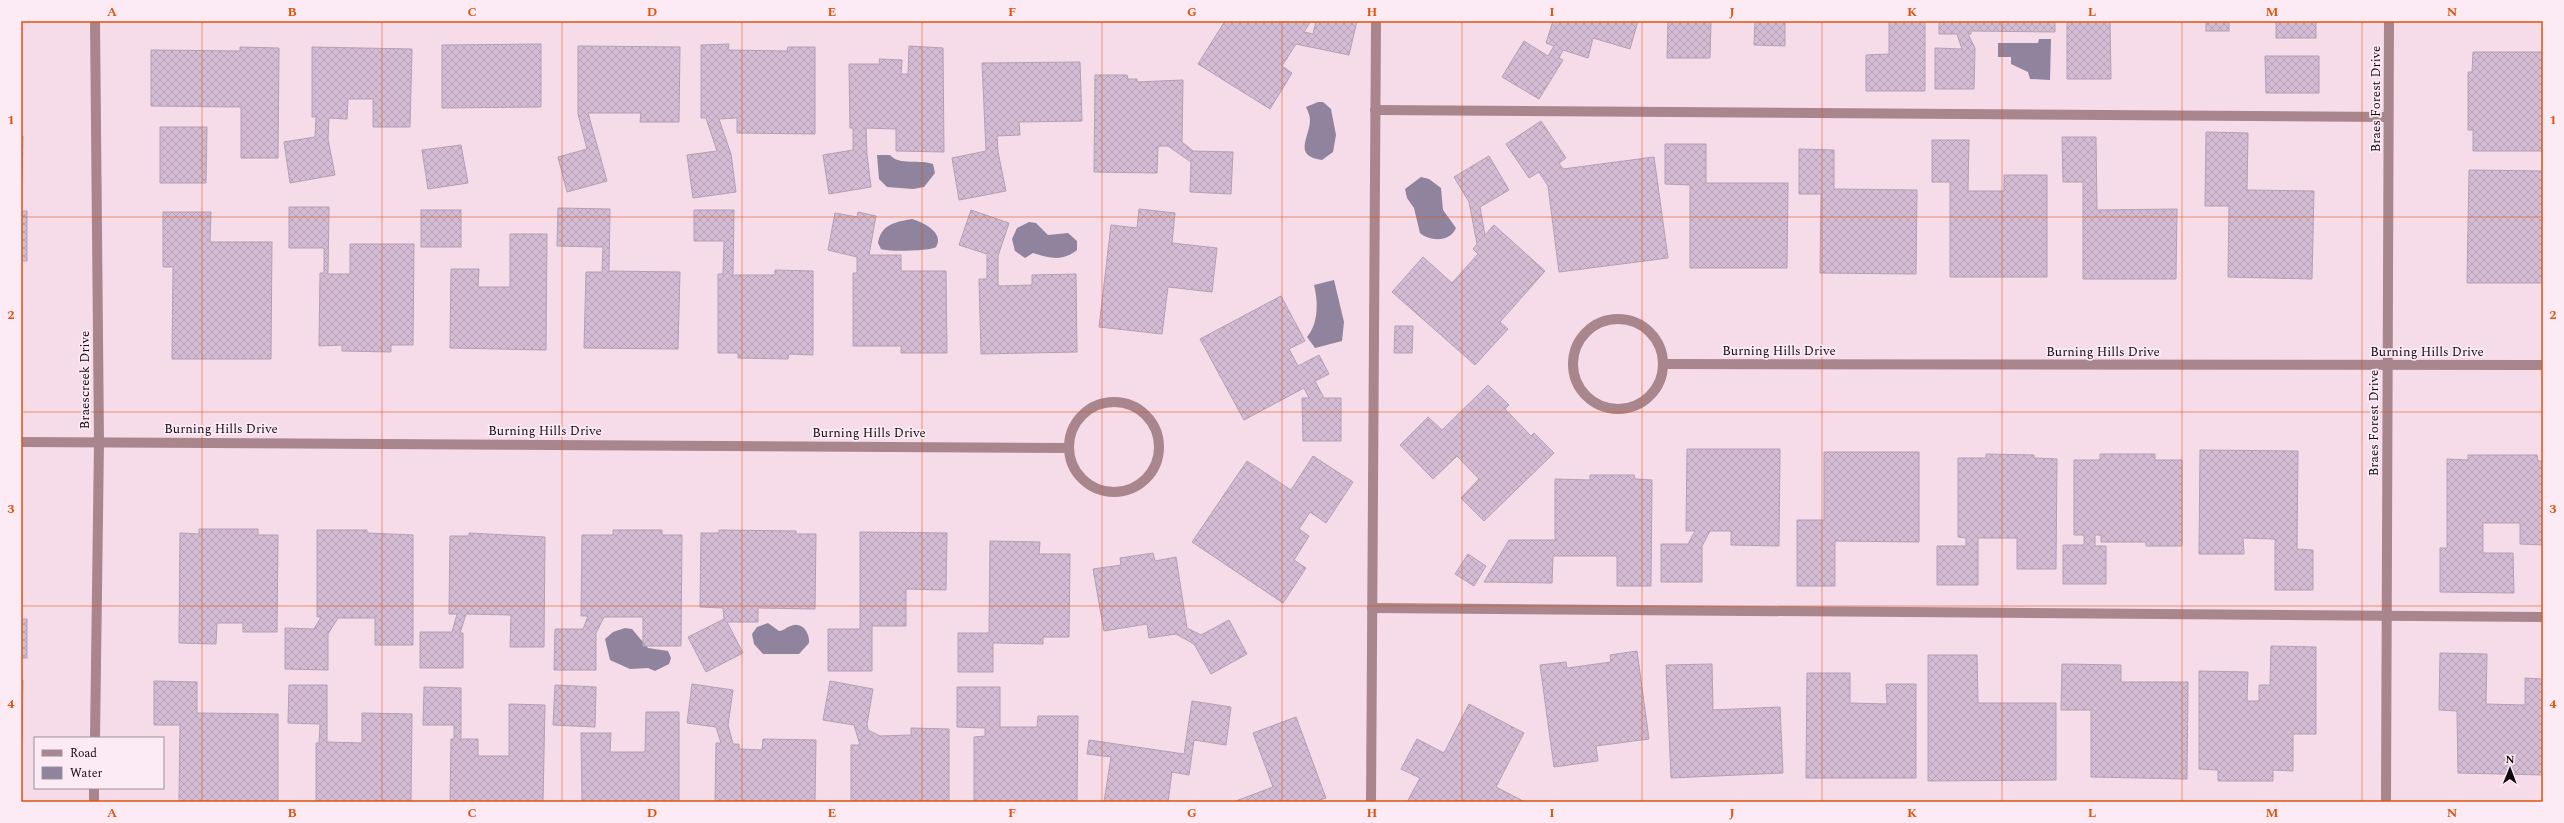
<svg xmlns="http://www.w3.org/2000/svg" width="2564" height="823" font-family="Spectral,serif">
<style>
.water{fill:#8f839d}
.building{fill:url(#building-cross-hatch);stroke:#b4a0b4}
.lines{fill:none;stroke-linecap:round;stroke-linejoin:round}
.service{stroke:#a9858e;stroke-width:10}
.minor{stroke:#a9858e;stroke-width:10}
.grid{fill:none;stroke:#dd550c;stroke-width:1;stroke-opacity:0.55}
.labels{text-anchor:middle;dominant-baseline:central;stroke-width:3.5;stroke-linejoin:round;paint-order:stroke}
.street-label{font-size:13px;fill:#12090e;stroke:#fcebf4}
.neatline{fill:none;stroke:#dd550c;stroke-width:1.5}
.grid-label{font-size:13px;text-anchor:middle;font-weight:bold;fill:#dd550c}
</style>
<defs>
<pattern id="building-cross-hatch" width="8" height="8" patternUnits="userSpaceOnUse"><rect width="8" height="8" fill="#d4bcd4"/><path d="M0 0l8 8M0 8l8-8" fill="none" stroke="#b5a0b5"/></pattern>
</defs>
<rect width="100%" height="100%" fill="#f6dbe9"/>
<g class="water">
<path d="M2039,39h12l-1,41 -20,-1 -2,-7 -17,-8v-7h-13v-14h40z"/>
<path d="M1318,102h5l8,7 5,26 -3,17 -11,8c-30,-4 -12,-23 -12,-40 0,-4 -2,-9 -4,-13z"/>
<path d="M877,155h13c9,11 30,4 43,9l2,9 -11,14 -11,2 -26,-2 -8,-8z"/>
<path d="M1421,177l8,2 12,9 2,22 13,18c-6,14 -25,14 -36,5l-6,-25 -7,-10 -2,-9z"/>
<path d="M912,219c11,3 33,14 24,28 -4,4 -50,5 -55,2l-3,-6c3,-19 18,-21 34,-24z"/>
<path d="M1029,222l7,1 12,12 20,-2 9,8v9c-15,12 -28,8 -44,3l-8,5 -10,-7 -3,-12 5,-11z"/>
<path d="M1334,280l10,42 -2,19 -27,7 -8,-11c12,-14 11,-36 7,-52z"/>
<path d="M768,623l11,8c5,0 7,-4 12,-5 11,-5 19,7 18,17l-10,11h-36l-9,-10 -2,-10 5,-7z"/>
<path d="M625,628l7,1 16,19 20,3 3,7 -2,6 -14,7 -7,-3 -18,1 -20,-9 -5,-21 8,-7z"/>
</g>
<g class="building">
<path d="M1225,21h86l-7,11 9,2 3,-13h41l-8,34 -53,-11 -14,22 10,7 -22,36 -72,-45z"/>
<path d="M1553,21h85l-8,28 -37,-11 -5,20 -25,-8 -4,8 4,2 -24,39 -37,-22 22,-36 24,15 6,-10 -8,-3z"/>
<path d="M1668,21h43l-1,37h-43z"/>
<path d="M1755,21h30v25l-31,-1z"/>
<path d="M1889,21h36v70h-59v-36l23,-1z"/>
<path d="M1939,21h116v11l-84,-1v3h-3l7,14 -1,41h-39v-41l27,1 -5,-15h-18z"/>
<path d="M2067,21h43l1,58h-44z"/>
<rect x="2206" y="21" width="23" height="10"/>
<rect x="2276" y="21" width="40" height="17"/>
<path d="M541,44v63l-99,1v-63z"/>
<path d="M729,44l-1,6 59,1 1,-4h27v87l-78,-1v-15l-18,1 12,35 5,38 -43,6 -6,-43 30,-4 -11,-33h-5v-73z"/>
<path d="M578,46l102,1 -1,75h-39l1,-9h-53l19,68 -40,11 -9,-35 29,-8 -9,-35z"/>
<path d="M909,46l34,2 1,104 -48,-1v-22l-30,-1 1,27 4,32 -42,7 -6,-39 30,-5v-22h-3l-1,-64h31l-1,-5 23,1 -1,14h7z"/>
<path d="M240,47l39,1 -1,110h-37v-51l-90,-1v-56l89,1z"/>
<path d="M312,47l100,2 -2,78h-37v-28h-25l-1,20 -18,-1 -1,21 7,36 -45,8 -6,-41 31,-5 1,-20h-4z"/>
<path d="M2473,52h70v99h-70v-21h-5v-58h4z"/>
<path d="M2265,56h54v37h-53z"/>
<path d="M1080,62l2,59 -63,1 1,13 -23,1 1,16 8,39 -47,9 -7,-42 34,-7 -4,-88z"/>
<path d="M1095,75h32l1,4h9v3l46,-2 -1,62 11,9 40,1 -2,42 -41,-2 1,-30 -23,-16h-10l-1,27 -63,-1z"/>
<path d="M1541,121l25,37 -7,5 4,6 91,-12 14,101 -109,14 -11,-86 -9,-14 -10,6 -23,-34z"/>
<path d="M160,127h47l-1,56h-46z"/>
<path d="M2206,132l42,1 -1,57 67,1 -2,88 -84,-2 1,-71h-24z"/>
<path d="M21,136h2l-1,44h-1z"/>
<path d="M2062,137h34l1,73 80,-1 -1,70h-93v-97h-20z"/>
<path d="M1932,140h37l-1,51h36v-16h43v102h-97v-95h-18z"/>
<path d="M1665,144h41v39h82l-1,85h-97v-83l-25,-1z"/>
<path d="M461,145l7,38 -40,6 -6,-39z"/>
<path d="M1799,149l35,1v39l83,1 -1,84 -96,-1 1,-79h-22z"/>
<path d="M1489,156l20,34 -29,17 5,28 9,-10 51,46 -45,51 8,7 -33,36 -83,-73 31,-35 29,26 26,-29 -5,-5 4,-5 -8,-42 -15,-25z"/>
<path d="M2469,170l74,1v112h-76z"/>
<path d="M289,207h40l-1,67h22v-30h64l-1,101h-22v7l-49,-1v-6l-23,1 1,-73h4v-25h-35z"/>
<path d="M558,208l52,1 -1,62 71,1 -2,77 -94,-1 2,-76h16l1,-25 -46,-1z"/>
<path d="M1139,209l36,4 -3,30 45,5 -5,44 -44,-5 -6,47 -63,-7 12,-102 26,3z"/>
<rect x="421" y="210" width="40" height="37"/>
<path d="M694,210h40l-1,65h42v-5l38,1v84l-24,-1 -1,5 -50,-1v-5h-20v-79h5l1,-33h-30z"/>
<path d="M971,210l38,13 -11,33v30l34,-1v-10l44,-1 1,78 -96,2 -2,-75h8v-25l-28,-9z"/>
<rect x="21" y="211" width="6" height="50"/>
<path d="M163,212h48l-1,30h62l-1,117h-99l1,-92h-10z"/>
<path d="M858,212l18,4 -7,39h32v16h45l1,82h-46v-7h-48v-73h4v-16l-29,-7 7,-37 22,4z"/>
<path d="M510,234h37l-1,116 -96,-2 1,-79h28l-1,18h32z"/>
<path d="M1281,296l24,45 -16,8 9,17 21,-11 10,19 -14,7 9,17h17v43h-38l-1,-43h7l-5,-10 -60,32 -44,-81z"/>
<path d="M1395,326h18l-1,27h-18z"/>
<path d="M1488,385l21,20 -4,4 26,27 3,-3 20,20 -70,68 -23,-23 18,-19 -22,-23 -24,23 -33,-34 28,-28 14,13z"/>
<path d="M1687,449h93l-1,97 -48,-1v-14h-21l-8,15v36h-41v-38h27l7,-13h-9z"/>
<path d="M2200,450l98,1 -1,98 16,1v40h-38v-51l-32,-1 1,16h-45z"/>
<path d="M1824,452h95v90l-84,-1v45h-38v-66h27z"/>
<path d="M1986,454l48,1v3l23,1 -1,110h-39v-31h-39v47h-41v-39h29v-8l-8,-1v-79h28z"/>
<path d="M2100,454h55v6h27v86h-36v-4h-45v-7h-6v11h11v38h-43v-39h21v-10h-10v-75h26z"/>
<path d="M2468,455h69l1,6h5v84l-23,-1v-21h-37v30h30l1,40 -74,-1v-44h7v-89l21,1z"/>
<path d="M1313,456l40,26 -27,41 -16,-11 -11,17 10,7 -15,24 12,8 -23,35 -91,-61 55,-81 44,29z"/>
<path d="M1590,475h44l1,4 17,1 -1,106h-34v-30h-64l-1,27 -68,-1 25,-42h46v-61l35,1z"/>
<path d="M199,529h59v6h20l-1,97h-34v-9h-26l-1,21 -37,-1 1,-110 19,1z"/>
<path d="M317,530h50v3l46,2v110h-38v-27h-37l-10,16v36l-43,-1v-41l29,1 7,-12h-4z"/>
<path d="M613,530h49v5h20l-1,111h-38v-29h-39l-8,16v37h-42l1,-41h28l5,-13h-7l1,-81h31z"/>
<path d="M719,530l77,1v3h20l-1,75 -57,-1v14h-31l16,31 -37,19 -18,-35 36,-18 -1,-11 -23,-1 1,-74h18z"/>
<path d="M860,532l87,1 -1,57 -40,-1v37h-34v45h-44v-42h32z"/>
<path d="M469,533l76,4 -1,110h-34l1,-32 -45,-1 -6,19h3v35h-43v-36h32l5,-18h-8l1,-78h19z"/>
<path d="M990,541l50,1 -1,12h31l-1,83h-26v7l-50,-1v29h-35v-39h31z"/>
<path d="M1153,553l2,8 21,-4 11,71 14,7 28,-15 18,34 -36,20 -17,-30 -18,-10 -27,4 -2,-14 -43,7 -11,-62 28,-4 -1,-7z"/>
<path d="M1468,554l18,12 -12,20 -19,-12z"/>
<rect x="21" y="619" width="6" height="39"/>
<path d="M2271,646l45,1v87h-23v37l-20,-1v11h-55v-11l-19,-1v-98l49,1 -1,29h12v-16h11z"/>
<path d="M1637,651l12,88 -53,7 2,15 -44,6 -14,-102 26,-3 1,6 44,-6 -1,-7z"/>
<path d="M2440,653l47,1 -1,50 39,1v-27l18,1v96l-85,-2 -1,-62 -18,-1z"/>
<path d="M1928,655h49l1,48h78v77l-128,1z"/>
<path d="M1712,664l1,46 67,-3 3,66 -112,5 -5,-113z"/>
<path d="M2062,664l59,1v17h67l-1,97 -96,-2v-67h-30z"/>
<path d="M1807,673h43v30l37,1 -1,-20h30v94h-110z"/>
<path d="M21,680h2l-1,61h-1z"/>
<path d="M154,681l43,1v31l81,1v88h-99l1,-77h-26z"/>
<path d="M830,681l43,8 -6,35 1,6 12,6 31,-1v-7l38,1v73h-98v-57h9l-6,-20 -31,-5z"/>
<path d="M692,684l41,6 -5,35 5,19h6v5l23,1 1,-11 53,1 -1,62h-100l1,-59h5l-5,-16 -29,-4z"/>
<path d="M289,685h38v57l35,1v-30l50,1 -1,88h-95v-59h3l1,-19 -32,-1z"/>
<path d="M555,685l41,2 -1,40 -42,-2z"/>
<path d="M424,687l37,1v51h17v17h31v-52l36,1 -2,97h-93l1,-63h3v-14h-31z"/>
<path d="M957,687h43v40h37l1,-11h40l-1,86h-103v-65l11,-1v-8l-28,-1z"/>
<path d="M1192,701l39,6 -5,38 -32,-5 -5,35 -17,-3 -4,30h-64l7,-45 -24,-3 2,-14 95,14z"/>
<path d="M1469,704l55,29 -28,54 29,15h-118l13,-24 -19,-9 16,-30 27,14z"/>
<path d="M646,712h33v90h-97l-1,-69h30l-1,19h35z"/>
<path d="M1296,717l30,81 -12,4h-81l40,-15 -20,-54z"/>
</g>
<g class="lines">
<g class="service">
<path d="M1375,110l1013,7"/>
<path d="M1372,608l1171,9"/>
<path d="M1371,802l5,-781"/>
</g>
<g class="minor">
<circle cx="1618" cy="364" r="45"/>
<path d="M1663,364l880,1"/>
<circle cx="1114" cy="447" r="45"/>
<path d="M21,442l1047,6"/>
<path d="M95,738l4,-296 -4,-421"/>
<path d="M94,802v-14"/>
<path d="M2386,802l3,-781"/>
</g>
</g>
<path class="grid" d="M202,21v781M382,21v781M562,21v781M742,21v781M922,21v781M1102,21v781M1282,21v781M1462,21v781M1642,21v781M1822,21v781M2002,21v781M2182,21v781M2362,21v781M21,217h2522M21,412h2522M21,606h2522"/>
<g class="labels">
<g class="street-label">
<text transform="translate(2376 99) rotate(-90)">Braes Forest Drive</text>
<text x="1779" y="351">Burning Hills Drive</text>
<text x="2103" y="352">Burning Hills Drive</text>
<text x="2427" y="352">Burning Hills Drive</text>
<text transform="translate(85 380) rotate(-90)">Braescreek Drive</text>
<text transform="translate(2374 423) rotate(-90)">Braes Forest Drive</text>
<text x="221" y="429">Burning Hills Drive</text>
<text x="545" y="431">Burning Hills Drive</text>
<text x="869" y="433">Burning Hills Drive</text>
</g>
</g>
<rect width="2564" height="823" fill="none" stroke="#fcebf4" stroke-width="44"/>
<rect x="34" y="737" width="130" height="52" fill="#fcebf4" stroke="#9e9198"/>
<rect x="42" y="750" width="20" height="6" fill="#a9858e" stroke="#9e9198"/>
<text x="70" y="757" font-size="12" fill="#12090e">Road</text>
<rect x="42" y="767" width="20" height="12" fill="#8f839d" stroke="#9e9198"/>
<text x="70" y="777" font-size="12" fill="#12090e">Water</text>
<g transform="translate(2510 769) rotate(1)" stroke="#fcebf4" stroke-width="3" paint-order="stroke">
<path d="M0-3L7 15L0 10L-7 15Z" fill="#12090e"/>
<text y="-6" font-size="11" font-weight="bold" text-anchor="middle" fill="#12090e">N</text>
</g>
<rect x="22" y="22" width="2520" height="779" class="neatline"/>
<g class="grid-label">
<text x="112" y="16">A</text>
<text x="292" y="16">B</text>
<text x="472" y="16">C</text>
<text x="652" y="16">D</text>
<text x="832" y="16">E</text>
<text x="1012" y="16">F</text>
<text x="1192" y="16">G</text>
<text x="1372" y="16">H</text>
<text x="1552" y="16">I</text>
<text x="1732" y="16">J</text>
<text x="1912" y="16">K</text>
<text x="2092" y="16">L</text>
<text x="2272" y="16">M</text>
<text x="2452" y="16">N</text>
<text x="11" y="124">1</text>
<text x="2553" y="124">1</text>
<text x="11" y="319">2</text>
<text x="2553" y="319">2</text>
<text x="11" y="513">3</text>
<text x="2553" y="513">3</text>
<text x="11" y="708">4</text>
<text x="2553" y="708">4</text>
<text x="112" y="817">A</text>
<text x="292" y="817">B</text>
<text x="472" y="817">C</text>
<text x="652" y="817">D</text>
<text x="832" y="817">E</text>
<text x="1012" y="817">F</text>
<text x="1192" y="817">G</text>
<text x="1372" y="817">H</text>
<text x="1552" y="817">I</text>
<text x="1732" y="817">J</text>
<text x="1912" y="817">K</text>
<text x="2092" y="817">L</text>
<text x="2272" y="817">M</text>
<text x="2452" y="817">N</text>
</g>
</svg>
